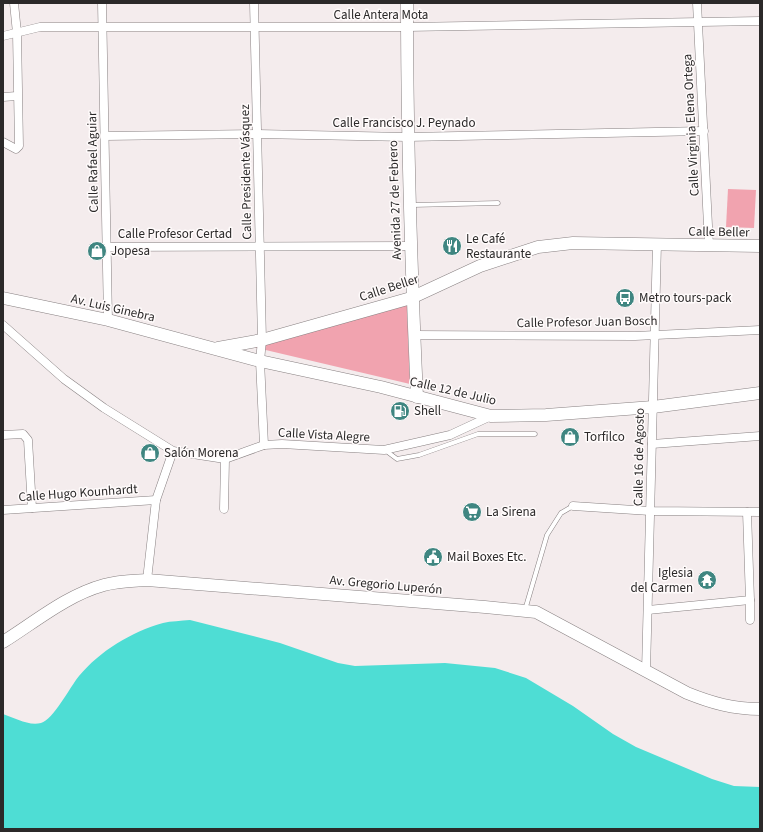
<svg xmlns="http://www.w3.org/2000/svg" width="763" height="832" font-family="'Source Sans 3',sans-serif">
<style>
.green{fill:#f1a3af}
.water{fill:#4eddd4}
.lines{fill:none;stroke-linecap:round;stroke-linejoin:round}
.lane-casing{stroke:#888182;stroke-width:5}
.street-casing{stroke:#888182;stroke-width:9}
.secondary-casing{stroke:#888182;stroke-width:13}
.lane{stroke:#fff;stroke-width:4}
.street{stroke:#fff;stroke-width:8}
.secondary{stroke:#fff;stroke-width:12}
.labels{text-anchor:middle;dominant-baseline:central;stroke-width:3;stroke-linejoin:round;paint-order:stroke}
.street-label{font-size:13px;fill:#2b2929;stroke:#fffbfb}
.poi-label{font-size:13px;fill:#2b2929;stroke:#fffbfb;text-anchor:start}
</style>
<rect width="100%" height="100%" fill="#f4eced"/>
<g class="green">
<path d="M728,189l28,1 -2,38 -28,-1z"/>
<path d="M407,303l3,81 -170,-40z"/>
</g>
<path class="water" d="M190,620l90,23 58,20 17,3 90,-3 50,5 31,10 47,28 40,28 23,13 76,32 22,7 26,1v42h-757v-115c12,4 25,12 38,9 12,-3 29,-36 38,-47 21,-25 52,-44 84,-53 8,-2 18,-2 27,-3z"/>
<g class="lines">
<g class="lane-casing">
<g id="lane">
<path d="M412,205l86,-2"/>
<path d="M385,450l12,9 22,-4 59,-21h57"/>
<path d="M525,610l22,-75 14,-22 12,-7"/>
</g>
</g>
<g class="street-casing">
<g id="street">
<path d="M102,3l6,317"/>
<path d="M254,3l8,337 -2,21 4,84"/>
<path d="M697,3l12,243"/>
<path d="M3,36l37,-9h367l353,-6"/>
<path d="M3,97l14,-1"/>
<path d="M105,136l152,-2 150,3 297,-6"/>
<path d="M3,142l13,7 3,-3 -2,-113 -3,-30"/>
<path d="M107,247l304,-1"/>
<path d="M3,325l61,54 40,29 69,43 52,8 39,-14 18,-1 102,6 66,-15 41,-19"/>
<path d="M414,335l221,1 125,-6"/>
<path d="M3,435l20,-1 5,6 4,68"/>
<path d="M652,444l108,-8"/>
<path d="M573,506l77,5 110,1"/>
<path d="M224,509l1,-50"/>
<path d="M3,510l153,-10"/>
<path d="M147,580l9,-80 17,-49"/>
<path d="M750,600v20"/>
<path d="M648,610l102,-10 -3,-88"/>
<path d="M646,671l11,-427"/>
</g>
</g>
<g class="secondary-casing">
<g id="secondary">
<path d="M407,3c0,132 4,263 10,394"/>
<path d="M3,298l105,22 152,41 121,26 110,29 55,-1 107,-8 107,-14"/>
<path d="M218,348l44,-8 149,-42 69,-32 58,-19 35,-4 187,3"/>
<path d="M3,642c32,-20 64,-47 101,-57 14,-4 28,-4 43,-5l338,27 51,5 151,81c25,10 46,16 73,16"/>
</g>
</g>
<use href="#lane" class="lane"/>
<use href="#street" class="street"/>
<use href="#secondary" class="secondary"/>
</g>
<defs>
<g id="restaurant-disc" transform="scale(1)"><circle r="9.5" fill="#3f8681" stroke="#fffbfb"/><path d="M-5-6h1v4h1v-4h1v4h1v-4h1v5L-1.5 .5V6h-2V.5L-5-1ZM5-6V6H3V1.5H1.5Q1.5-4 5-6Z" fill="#fff"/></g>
<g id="shop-disc" transform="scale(1)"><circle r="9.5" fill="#3f8681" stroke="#fffbfb"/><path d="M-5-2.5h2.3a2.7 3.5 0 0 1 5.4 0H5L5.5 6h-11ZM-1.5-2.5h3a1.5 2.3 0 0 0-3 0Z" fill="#fff"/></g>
<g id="bus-disc" transform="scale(1)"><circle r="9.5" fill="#3f8681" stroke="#fffbfb"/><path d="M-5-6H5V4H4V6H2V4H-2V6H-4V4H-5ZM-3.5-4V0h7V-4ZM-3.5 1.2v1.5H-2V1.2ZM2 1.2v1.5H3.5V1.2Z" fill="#fff"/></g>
<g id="fuel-disc" transform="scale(1)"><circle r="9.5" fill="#3f8681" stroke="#fffbfb"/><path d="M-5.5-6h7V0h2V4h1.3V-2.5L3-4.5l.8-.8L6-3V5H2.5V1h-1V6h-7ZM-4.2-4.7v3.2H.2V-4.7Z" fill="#fff"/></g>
<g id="supermarket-disc" transform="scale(1)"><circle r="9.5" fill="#3f8681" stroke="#fffbfb"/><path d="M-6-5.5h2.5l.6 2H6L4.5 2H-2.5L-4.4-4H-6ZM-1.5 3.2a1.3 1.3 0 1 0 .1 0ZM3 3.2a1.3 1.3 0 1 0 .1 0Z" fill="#fff"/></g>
<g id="civic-disc" transform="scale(1)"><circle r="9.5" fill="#3f8681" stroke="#fffbfb"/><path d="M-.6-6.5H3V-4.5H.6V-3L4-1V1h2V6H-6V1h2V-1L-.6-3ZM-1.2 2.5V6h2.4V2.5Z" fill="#fff"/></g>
<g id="temple-disc" transform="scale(1)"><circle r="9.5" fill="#3f8681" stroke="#fffbfb"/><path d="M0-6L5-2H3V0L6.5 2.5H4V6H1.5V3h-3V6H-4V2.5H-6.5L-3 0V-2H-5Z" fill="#fff"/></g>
</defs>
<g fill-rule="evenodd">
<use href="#restaurant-disc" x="452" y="246"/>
<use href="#shop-disc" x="97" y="251"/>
<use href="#bus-disc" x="625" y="298"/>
<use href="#fuel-disc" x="400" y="411"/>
<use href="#shop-disc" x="570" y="437"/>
<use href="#shop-disc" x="150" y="453"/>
<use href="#supermarket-disc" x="472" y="512"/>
<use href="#civic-disc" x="433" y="557"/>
<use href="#temple-disc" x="707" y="580"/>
</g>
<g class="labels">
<g class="street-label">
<text x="381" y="15">Calle Antera Mota</text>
<text x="404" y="123">Calle Francisco J. Peynado</text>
<text transform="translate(691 125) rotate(-93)">Calle Virginia Elena Ortega</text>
<text transform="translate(93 162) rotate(-91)">Calle Rafael Aguiar</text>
<text transform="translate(246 172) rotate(-91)">Calle Presidente Vásquez</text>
<text transform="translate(395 200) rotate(-92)">Avenida 27 de Febrero</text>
<text transform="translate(719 232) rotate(1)">Calle Beller</text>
<text x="175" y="234">Calle Profesor Certad</text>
<text transform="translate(389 288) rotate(-18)">Calle Beller</text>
<text transform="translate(113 308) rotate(13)">Av. Luis Ginebra</text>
<text transform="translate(587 322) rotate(-1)">Calle Profesor Juan Bosch</text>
<text transform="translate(453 391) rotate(13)">Calle 12 de Julio</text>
<text transform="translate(324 435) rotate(3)">Calle Vista Alegre</text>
<text transform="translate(639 457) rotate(-89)">Calle 16 de Agosto</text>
<text transform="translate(78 493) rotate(-4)">Calle Hugo Kounhardt</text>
<text transform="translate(386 585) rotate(5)">Av. Gregorio Luperón</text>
</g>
<g class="poi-label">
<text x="466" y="239">Le Café<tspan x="466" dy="15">Restaurante</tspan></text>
<text x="111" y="251">Jopesa</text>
<text x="639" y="298">Metro tours-pack</text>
<text x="414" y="411">Shell</text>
<text x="584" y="437">Torfilco</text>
<text x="164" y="453">Salón Morena</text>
<text x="486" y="512">La Sirena</text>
<text x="447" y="557">Mail Boxes Etc.</text>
<text x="693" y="573" text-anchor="end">Iglesia<tspan x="693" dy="15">del Carmen</tspan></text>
</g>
</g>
<rect width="763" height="832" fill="none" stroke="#2b2929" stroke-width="8"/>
</svg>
